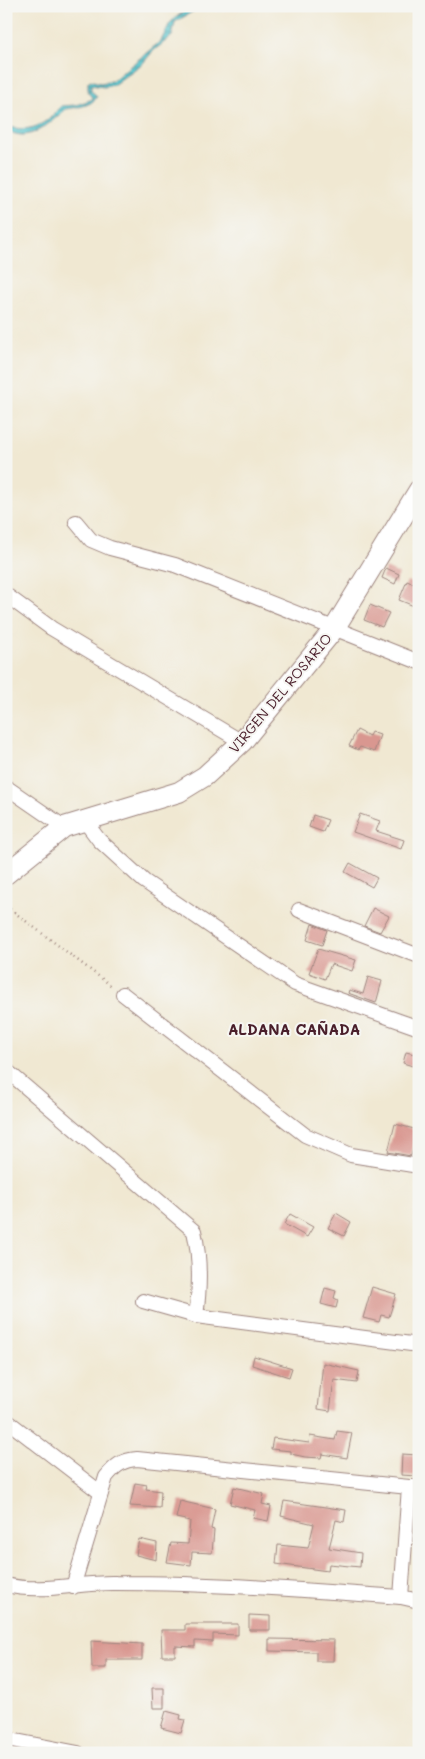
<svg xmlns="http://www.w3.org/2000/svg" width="425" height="1759" font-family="Mali,sans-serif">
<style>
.water{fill:url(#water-rules);stroke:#52727c}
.building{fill:#d99790}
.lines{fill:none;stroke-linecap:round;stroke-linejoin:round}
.street-casing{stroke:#9d847e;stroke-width:16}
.secondary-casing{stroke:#9d847e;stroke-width:22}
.path{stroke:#9d847e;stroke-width:2.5;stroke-dasharray:1 4;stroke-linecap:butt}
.street{stroke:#fff;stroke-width:14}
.secondary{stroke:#fff;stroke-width:20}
.labels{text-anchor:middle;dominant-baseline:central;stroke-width:4;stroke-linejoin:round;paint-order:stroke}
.street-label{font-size:14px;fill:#4a1f2b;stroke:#f6f6f2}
.neighbourhood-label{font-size:15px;font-weight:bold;fill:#4a1f2b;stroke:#f6f6f2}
</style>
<defs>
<pattern id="water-rules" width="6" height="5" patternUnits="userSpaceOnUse" patternTransform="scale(1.25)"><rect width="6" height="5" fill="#59c6ce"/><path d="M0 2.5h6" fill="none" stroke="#4ca0a7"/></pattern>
</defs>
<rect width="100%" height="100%" fill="#f6f6f2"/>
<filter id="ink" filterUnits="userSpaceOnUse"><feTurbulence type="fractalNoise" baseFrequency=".02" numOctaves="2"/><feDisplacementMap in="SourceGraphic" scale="10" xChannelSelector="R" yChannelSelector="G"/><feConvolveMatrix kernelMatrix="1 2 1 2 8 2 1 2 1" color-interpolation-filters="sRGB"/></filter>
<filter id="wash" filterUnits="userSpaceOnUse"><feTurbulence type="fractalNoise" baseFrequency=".0096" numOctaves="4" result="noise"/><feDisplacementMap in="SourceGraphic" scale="20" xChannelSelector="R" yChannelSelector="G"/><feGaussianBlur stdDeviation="1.12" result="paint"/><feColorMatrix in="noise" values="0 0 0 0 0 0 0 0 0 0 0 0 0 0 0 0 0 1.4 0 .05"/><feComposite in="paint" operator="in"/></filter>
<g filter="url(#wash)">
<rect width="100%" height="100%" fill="#f0e8d2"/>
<path class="water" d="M195,6h14l-12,3 -22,13 -3,14 -19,15 -10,12 -30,22 -9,2 -13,-2v6l6,5c-5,11 -21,11 -31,13 -11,9 -27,26 -44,26 -5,0 -11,-3 -16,-3v-11l4,6c22,6 38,-4 51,-21l15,-1 17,-6 -5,-7v-10l2,-2 10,3 12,-2 49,-40 9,-18 9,-8z"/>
<g id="blocks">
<g class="building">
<path d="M386,568l13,6 -4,10 -13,-6z"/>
<path d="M407,581l12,5v8l-5,12 -15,-6z"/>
<path d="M370,605l19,8 -7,14 -18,-7z"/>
<path d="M357,730l12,6 2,-4 9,3 -6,17 -14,-5 -2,3 -9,-4z"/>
<path d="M360,814l20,7 -4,10 28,9 -3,9 -48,-17z"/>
<path d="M313,815l15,5 -5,12 -14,-5z"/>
<path d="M350,863l27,15 -5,9 -27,-15z"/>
<path d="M373,908l16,8 -9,16 -16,-6z"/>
<path d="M312,924l15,6 -5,15 -15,-5z"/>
<path d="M318,949l38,11 -4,11 -21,-7 -6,15 -16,-6z"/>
<path d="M368,977l14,4 -6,22 -28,-10 1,-3 14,4z"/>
<path d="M406,1052l13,3v13l-16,-5z"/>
<path d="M395,1124l23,6 -7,26 -23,-4z"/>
<path d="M336,1213l15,9 -7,14 -16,-8z"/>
<path d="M290,1214l23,13 -6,10 -23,-13z"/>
<path d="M372,1287l24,7 -7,23 -8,-2 -2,7 -16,-4z"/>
<path d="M325,1288l11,3 -2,7 4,2 -2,8 -15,-4z"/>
<path d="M254,1356l38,12 -3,9 -37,-12z"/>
<path d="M323,1363l36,8 -2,12 -23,-3 -4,31 -12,-2z"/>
<path d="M337,1431l15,2 -5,25 -25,-4 -1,4 -16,-1 -14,-3v-3l-20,-2 2,-11 36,5 1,-7 25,4z"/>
<path d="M402,1454l16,1 -1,21 -16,-1z"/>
<path d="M135,1483l12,2 -1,4 15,2 -1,17 -30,-2z"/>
<path d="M234,1487l30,7 -2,10 9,2 -3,15 -15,-3 2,-8 -25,-6z"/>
<path d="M180,1501l35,8 -4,20 3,1 -2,23 -20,-1 -1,13 -24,-3 4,-19 17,1 2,-23 -14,-3z"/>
<path d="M284,1501l62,9 -2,12 -8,-2 -7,28 32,5 -1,14 -31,-3 -1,7 -52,-7 2,-19 30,3 6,-24 -33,-8z"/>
<path d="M139,1539l18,4 -1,17 -20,-5z"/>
<path d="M249,1615l21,1v14h-21z"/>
<path d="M185,1624h53v11l-25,-1v8l-18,-1v6l-20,-1v10h-13l-1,-26h24z"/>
<path d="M269,1639l65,1 -1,21h-17v-9l-47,-1z"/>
<path d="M91,1641l51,3v16h-36v8h-14z"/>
<path d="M152,1688h12v20h-11z"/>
<path d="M166,1711l15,4 -1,4 5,1 -4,13 -20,-5z"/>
</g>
</g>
</g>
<g filter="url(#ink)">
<use href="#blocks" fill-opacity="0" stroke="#9d847e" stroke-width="1"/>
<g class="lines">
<g class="street-casing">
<g id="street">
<path d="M76,522l15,18 19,8 65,17 244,97"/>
<path d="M6,595l45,33 191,114"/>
<path d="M6,787l58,40"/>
<path d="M84,820l15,20 45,41 151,103 124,44"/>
<path d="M299,910l120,46"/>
<path d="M123,994l182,141 46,20 68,11"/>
<path d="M6,1070l188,161c7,29 6,56 2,85"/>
<path d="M143,1301l53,15 223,29"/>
<path d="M6,1420l95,73"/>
<path d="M6,1585c37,9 72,-3 110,-2 95,0 190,7 285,14l18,4"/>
<path d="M73,1587l33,-110c9,-11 16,-17 31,-18l272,28"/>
<path d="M401,1597l8,-110h10"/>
<path d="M6,1739l72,14"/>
</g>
</g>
<g class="secondary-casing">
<path id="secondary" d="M6,874l58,-47 115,-35 26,-16 37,-34 92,-113 85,-139"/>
</g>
<path class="path" d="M6,906l107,81"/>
<use href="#street" class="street"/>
<use href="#secondary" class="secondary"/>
</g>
</g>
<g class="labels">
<g class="street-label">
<text transform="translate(280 693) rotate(-50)">VIRGEN DEL ROSARIO</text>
</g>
<g class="neighbourhood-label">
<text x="294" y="1029">ALDANA CAÑADA</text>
</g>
</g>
<rect width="425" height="1759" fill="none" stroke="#f6f6f2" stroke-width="25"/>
</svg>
